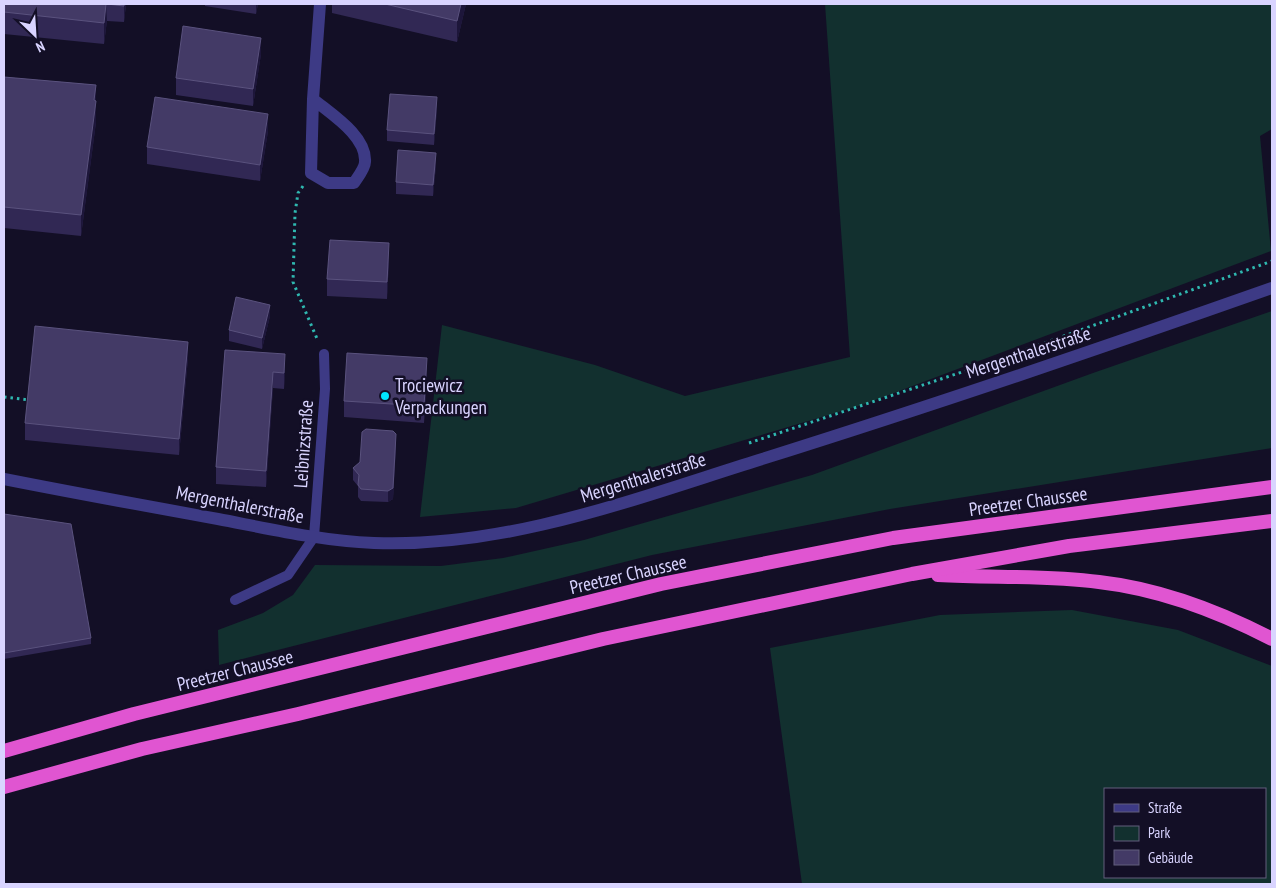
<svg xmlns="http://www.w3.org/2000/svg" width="1276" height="888" font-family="'PT Sans Narrow',sans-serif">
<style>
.green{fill:#12302f;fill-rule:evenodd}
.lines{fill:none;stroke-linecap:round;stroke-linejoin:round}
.path{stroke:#2fb8b0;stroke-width:3;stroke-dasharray:2.5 4;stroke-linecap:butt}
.service{stroke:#3d3a85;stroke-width:10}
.minor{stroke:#3d3a85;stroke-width:12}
.trunk{stroke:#e055d1;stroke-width:14}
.wall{fill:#312854}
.shaded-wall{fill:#1d163a}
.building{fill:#433a66;stroke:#5a527e}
.poi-dot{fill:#00e5ff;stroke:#130f26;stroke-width:2}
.labels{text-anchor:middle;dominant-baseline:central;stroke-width:5;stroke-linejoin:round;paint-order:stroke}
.street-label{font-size:19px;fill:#d9d4ff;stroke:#130f26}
.poi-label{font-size:19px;fill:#d9d4ff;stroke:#130f26;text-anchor:start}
</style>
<rect width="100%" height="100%" fill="#130f26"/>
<g class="green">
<path d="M825,4h447v125l-12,7 11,115 -409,154 -346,103 -96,9 22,-192 153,40 90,31 165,-39z"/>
<path d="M1272,311v137l-382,61 -238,46 -433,110 -1,-35 45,-17 30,-18 22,-30 126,1 62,-8 81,-18 228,-65 281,-102z"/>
<path d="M1072,610l106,20 94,36v218h-470l-32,-236 170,-33zM1105,789h160v88h-160z"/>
</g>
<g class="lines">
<g class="path">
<path d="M303,186l-5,7 -3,20 -2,69 25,59"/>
<path d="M4,397l25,3"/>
<path d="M749,443l240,-80 283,-102"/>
</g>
<path class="service" d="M235,600l53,-25 26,-38 11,-148 -1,-35"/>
<g class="minor">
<path d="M313,99c18,15 54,37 52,63 0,6 -7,15 -11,21h-26l-17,-10 2,-74 7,-95"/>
<path d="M4,479c71,14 142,27 214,40 52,10 104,22 156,24 133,5 260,-44 385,-83 172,-54 343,-112 513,-172"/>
</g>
<g class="trunk">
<path d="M938,575c54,3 108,0 161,7 61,7 119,29 173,57"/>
<path d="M4,751l130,-37 527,-130 232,-46 379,-51"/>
<path d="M4,787l138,-38 156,-35 305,-75 309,-65 157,-28 203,-25"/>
</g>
</g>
<g class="wall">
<path d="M4,4h122l-2,18 -17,-1v-1l-3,24 -100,-10z"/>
<path d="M205,4h53l-2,10 -51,-8z"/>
<path d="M332,4h134l-9,38 -125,-29z"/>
<path d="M261,54l-8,52 -77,-11v-17z"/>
<path d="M4,77l92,8v37l-15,114 -77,-8z"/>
<path d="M437,109l-3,36 -47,-4v-11z"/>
<path d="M268,131l-8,50 -113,-17v-17z"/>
<path d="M436,165l-3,31 -37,-2v-12z"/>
<path d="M389,260l-2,39 -60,-3v-17z"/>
<path d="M270,316l-8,33 -33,-8v-11z"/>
<path d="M225,350l60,21 -1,18 -11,-1 -7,99 -50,-3v-17z"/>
<path d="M188,358l-9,97 -154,-15v-17z"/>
<path d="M427,375l-3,48 -80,-6v-16z"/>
<path d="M396,446l-3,53 -5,3 -27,-1 -3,-4v-11l-5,-6v-12z"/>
<path d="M4,514l87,124v6l-87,15z"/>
</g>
<g class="shaded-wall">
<path d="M106,4l1,16 -3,24v-21z"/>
<path d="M124,4h2l-2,18z"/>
<path d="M256,4h2l-2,10z"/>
<path d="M461,4h5l-9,38v-21z"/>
<path d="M261,38v16l-8,52v-17z"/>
<path d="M96,85v37l-15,114v-21z"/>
<path d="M437,97v12l-3,36v-11z"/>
<path d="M268,114v17l-8,50v-16z"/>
<path d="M436,153v12l-3,31v-11z"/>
<path d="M389,243v17l-2,39v-17z"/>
<path d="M270,305v11l-8,33v-11z"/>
<path d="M188,342v16l-9,97v-16z"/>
<path d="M285,354v17l-1,18v-16z"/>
<path d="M427,358v17l-3,48v-17z"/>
<path d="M273,372v16l-7,99v-16z"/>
<path d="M396,434v12l-3,53 -5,3v-11z"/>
</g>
<g class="building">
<path d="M4,4h102l-2,19 -100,-11z"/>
<path d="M107,4h17v2z"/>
<path d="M385,4h76l-4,17z"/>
<path d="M183,26l78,12 -8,51 -77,-11z"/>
<path d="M4,77l92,8 -2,15 2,1 -15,114 -77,-8z"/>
<path d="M390,94l47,3 -3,37 -47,-4z"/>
<path d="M155,97l113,17 -8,51 -113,-18z"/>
<path d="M398,150l38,3 -3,32 -37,-3z"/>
<path d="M330,240l59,3 -2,39 -60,-3z"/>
<path d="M236,297l34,8 -8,33 -33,-8z"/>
<path d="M35,326l153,16 -9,97 -154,-16z"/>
<path d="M225,350l60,4 -1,19 -11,-1 -7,99 -50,-4z"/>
<path d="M347,353l80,5 -3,48 -80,-5z"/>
<path d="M366,429l27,2 3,3 -3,54 -5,3 -27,-2 -3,-4 1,-10 -6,-7 7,-6 2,-30z"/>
<path d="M4,514l67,10 20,114 -87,15z"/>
</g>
<circle class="poi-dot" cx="385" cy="396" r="5"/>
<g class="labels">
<g class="street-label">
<text transform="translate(1028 352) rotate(-18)">Mergenthalerstraße</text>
<text transform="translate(303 444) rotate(-86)">Leibnizstraße</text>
<text transform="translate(643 477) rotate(-17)">Mergenthalerstraße</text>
<text transform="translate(1028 501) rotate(-8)">Preetzer Chaussee</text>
<text transform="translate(240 504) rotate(11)">Mergenthalerstraße</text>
<text transform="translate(628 574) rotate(-13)">Preetzer Chaussee</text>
<text transform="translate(235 670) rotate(-14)">Preetzer Chaussee</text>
</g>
<g class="poi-label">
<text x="395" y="385">Trociewicz<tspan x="395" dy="22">Verpackungen</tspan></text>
</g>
</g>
<rect width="1276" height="888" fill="none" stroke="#d9d4ff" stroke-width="10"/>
<rect x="1104" y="788" width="162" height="90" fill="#130f26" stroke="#625e7d"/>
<rect x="1114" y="804" width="25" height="8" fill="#3d3a85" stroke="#625e7d"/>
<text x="1148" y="813" font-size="15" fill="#d9d4ff">Straße</text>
<rect x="1114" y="826" width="25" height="15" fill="#12302f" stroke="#625e7d"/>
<text x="1148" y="838" font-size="15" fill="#d9d4ff">Park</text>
<rect x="1114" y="850" width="25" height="15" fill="#433a66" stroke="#625e7d"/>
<text x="1148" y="863" font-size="15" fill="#d9d4ff">Gebäude</text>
<g transform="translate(35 35) rotate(155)" stroke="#130f26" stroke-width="4" paint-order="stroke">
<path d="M0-4L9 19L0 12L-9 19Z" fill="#d9d4ff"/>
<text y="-8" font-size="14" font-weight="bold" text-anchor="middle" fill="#d9d4ff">N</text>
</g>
</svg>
